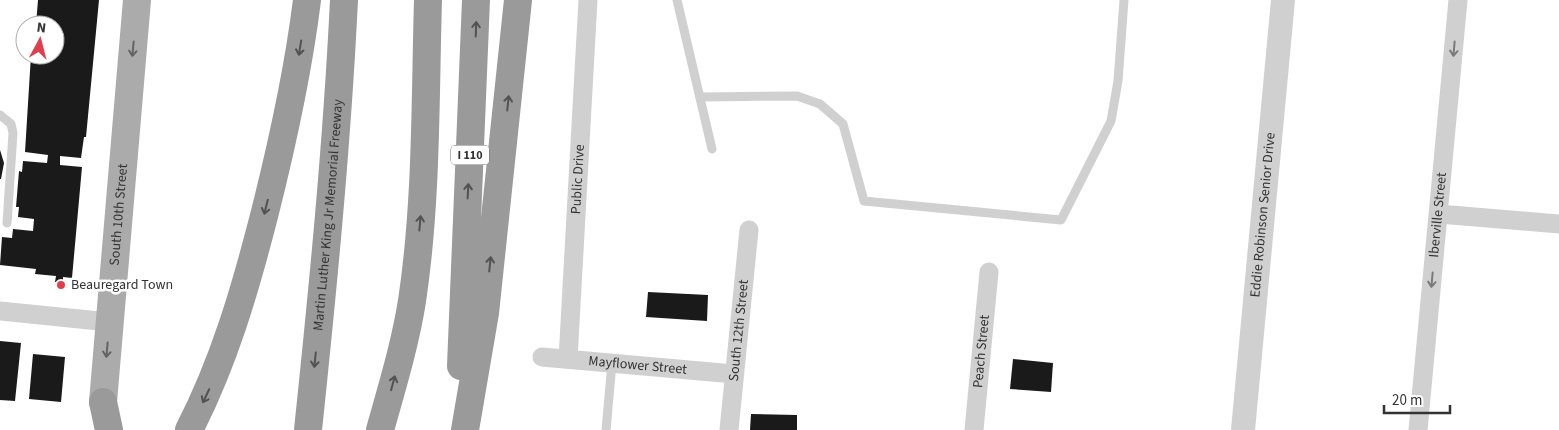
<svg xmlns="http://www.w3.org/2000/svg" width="1559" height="430" font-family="'Source Sans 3',sans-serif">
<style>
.building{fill:#1a1a1a}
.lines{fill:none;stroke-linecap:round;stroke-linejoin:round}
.service{stroke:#d0d0d0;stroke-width:9}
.minor{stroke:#d0d0d0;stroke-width:19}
.tertiary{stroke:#d0d0d0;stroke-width:24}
.primary{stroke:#ababab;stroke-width:28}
.motorway{stroke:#9a9a9a;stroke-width:28}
.oneway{stroke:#525252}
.oneway2{stroke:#636363}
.oneway3{stroke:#7a7a7a}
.poi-dot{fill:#df3f4d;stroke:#fff;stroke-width:2}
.labels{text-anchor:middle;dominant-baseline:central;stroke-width:5;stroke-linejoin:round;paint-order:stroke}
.shield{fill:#fff;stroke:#707070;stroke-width:1}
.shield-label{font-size:12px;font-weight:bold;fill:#333}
.street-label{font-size:14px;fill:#333;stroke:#fff}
.poi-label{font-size:14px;fill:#333;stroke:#fff;text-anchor:start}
</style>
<rect width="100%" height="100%" fill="#fff"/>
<g class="building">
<path d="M38,0h61l-13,137h-2l-3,21 -21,-2v9l22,2 -10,111 -9,-1v6l-8,-1 1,-6 -21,-2 1,-5 -36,-4 2,-28 10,1 1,-9 20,2 1,-12 -16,-2 1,-10h-3l3,-36 3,1 1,-11 24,2 1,-8 -23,-3 6,-97h24v-30h-19z"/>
<path d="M0,150l4,13 -3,16h-1z"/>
<path d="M648,292l60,3 -1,26 -61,-4z"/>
<path d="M0,341l21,2 -6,58 -15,-1z"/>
<path d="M33,354l32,3 -4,45 -32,-3z"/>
<path d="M1013,359l40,4 -2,29 -41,-3z"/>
<path d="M751,414l46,1v15h-47z"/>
</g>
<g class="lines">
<g class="service">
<path d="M677,0l35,149"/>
<path d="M700,97l97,-1 23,8 23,20 21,77 197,19 50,-99 7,-40 6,-81"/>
<path d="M0,115l11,9 2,9 -6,90"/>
<path d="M606,430l6,-67"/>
</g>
<g class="minor">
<path d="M1439,214l120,10"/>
<path d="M0,311l109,11"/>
<path id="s1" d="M542,357l192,17"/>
<path id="s2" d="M568,359l20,-359"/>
<path id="s3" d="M729,430l20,-200"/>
<path id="s4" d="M974,430l15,-158"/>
<path id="s5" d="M1418,430l40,-430"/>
</g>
<path class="tertiary" id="s6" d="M1243,430l40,-430"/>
<path class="primary" id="s7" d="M103,402l34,-402"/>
<g class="motorway">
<path d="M461,366l15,-366"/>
<path d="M103,402l6,28"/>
<path d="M189,430c35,-68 56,-140 75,-214 18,-71 34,-143 43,-216"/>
<path id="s8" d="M308,430c15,-143 29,-286 36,-430"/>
<path d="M380,430c12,-43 25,-85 32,-129 15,-100 13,-201 16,-301"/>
<path d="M465,430l20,-117 33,-313"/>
</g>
</g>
<defs><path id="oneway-shaft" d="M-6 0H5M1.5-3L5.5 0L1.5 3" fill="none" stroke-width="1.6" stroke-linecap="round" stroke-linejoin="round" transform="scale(1.25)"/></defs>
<g class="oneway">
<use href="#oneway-shaft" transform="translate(476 29) rotate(-88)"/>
<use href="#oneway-shaft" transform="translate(300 48) rotate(99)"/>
<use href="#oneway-shaft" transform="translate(508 103) rotate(-84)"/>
<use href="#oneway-shaft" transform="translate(468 191) rotate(-87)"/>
<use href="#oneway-shaft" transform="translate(266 207) rotate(104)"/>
<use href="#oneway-shaft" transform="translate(420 223) rotate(-85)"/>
<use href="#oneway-shaft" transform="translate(490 264) rotate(-84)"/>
<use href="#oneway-shaft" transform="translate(315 360) rotate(96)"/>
<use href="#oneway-shaft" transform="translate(393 383) rotate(-75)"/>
<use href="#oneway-shaft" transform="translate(206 396) rotate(115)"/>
</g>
<g class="oneway2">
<use href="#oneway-shaft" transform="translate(133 49) rotate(95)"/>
<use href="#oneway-shaft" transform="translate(107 350) rotate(95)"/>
</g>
<g class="oneway3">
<use href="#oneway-shaft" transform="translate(1454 49) rotate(95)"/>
<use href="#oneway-shaft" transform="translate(1432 280) rotate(95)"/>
</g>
<circle class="poi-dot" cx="61" cy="285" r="5"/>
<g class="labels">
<rect class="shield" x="451" y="145.5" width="38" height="19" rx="4"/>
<g class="shield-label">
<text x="470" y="155">I 110</text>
</g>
<g class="street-label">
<text stroke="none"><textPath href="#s2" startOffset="180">Public Drive</textPath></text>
<text stroke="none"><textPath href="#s7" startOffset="188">South 10th Street</textPath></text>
<text stroke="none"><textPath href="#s8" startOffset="216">Martin Luther King Jr Memorial Freeway</textPath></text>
<text stroke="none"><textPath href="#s6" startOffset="216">Eddie Robinson Senior Drive</textPath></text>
<text stroke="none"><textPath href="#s5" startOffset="216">Iberville Street</textPath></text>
<text stroke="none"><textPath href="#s3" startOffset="100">South 12th Street</textPath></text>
<text stroke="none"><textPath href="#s4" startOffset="79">Peach Street</textPath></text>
<text stroke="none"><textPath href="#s1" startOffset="96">Mayflower Street</textPath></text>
</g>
<g class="poi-label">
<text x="71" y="285">Beauregard Town</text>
</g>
</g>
<g transform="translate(40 40) rotate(7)"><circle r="24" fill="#ffffff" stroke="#adadad"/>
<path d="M0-4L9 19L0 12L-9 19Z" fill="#df3f4d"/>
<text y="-8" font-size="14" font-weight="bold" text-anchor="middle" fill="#333333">N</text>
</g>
<path d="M1384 405v8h66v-8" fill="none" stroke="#333333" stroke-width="2.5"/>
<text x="1392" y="405" font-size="15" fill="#333333" stroke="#ffffff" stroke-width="4" paint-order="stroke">20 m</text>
</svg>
